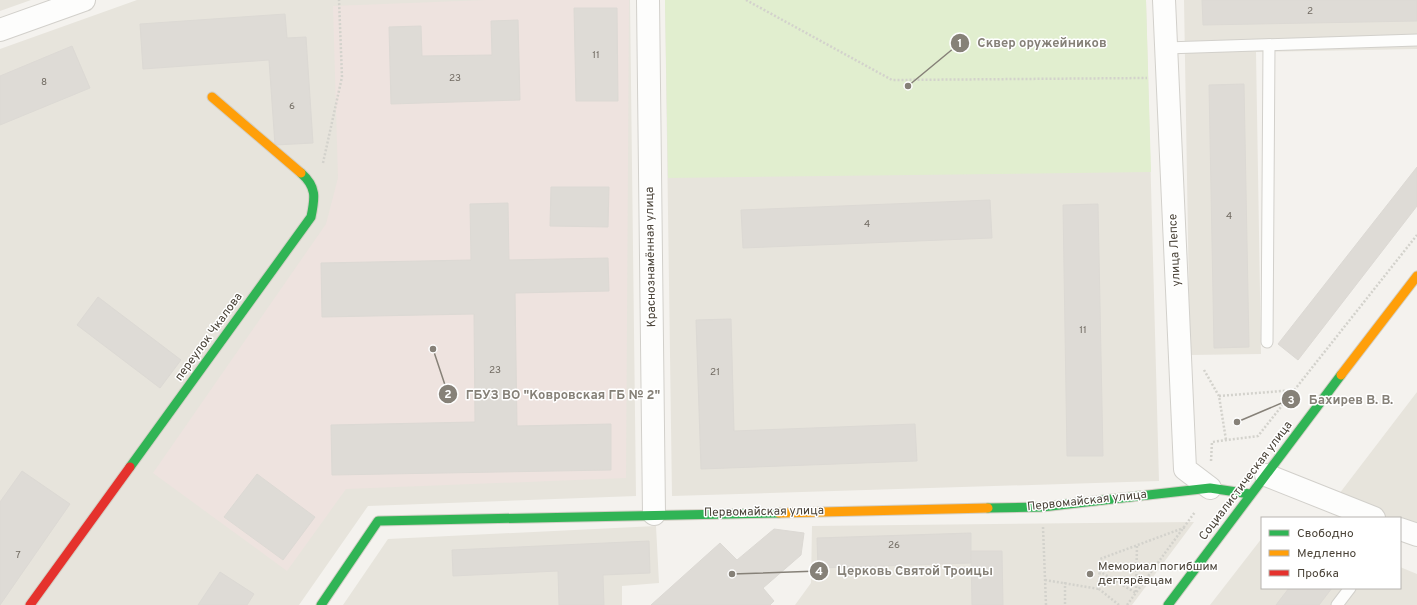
<svg xmlns="http://www.w3.org/2000/svg" width="1417" height="605" font-family="Overpass,sans-serif">
<style>
.residential{fill:#e7e4dc}
.medical{fill:#eee3df}
.green{fill:#e1eecf}
.building{fill:#dedbd6;stroke:#dcd9d4}
.lines{fill:none;stroke-linecap:round;stroke-linejoin:round}
.lane-casing{stroke:#d2d0cb;stroke-width:13}
.street-casing{stroke:#d2d0cb;stroke-width:24}
.fast-casing{stroke:#d3cfc5;stroke-width:11}
.slow-casing{stroke:#d3cfc5;stroke-width:11}
.jam-casing{stroke:#d3cfc5;stroke-width:11}
.path{stroke:#d3d2cc;stroke-width:2.5;stroke-dasharray:2 2;stroke-linecap:butt}
.lane{stroke:#fdfdfc;stroke-width:11}
.street{stroke:#fdfdfc;stroke-width:22}
.fast{stroke:#30b455;stroke-width:9}
.slow{stroke:#ff9f0a;stroke-width:9}
.jam{stroke:#e5322d;stroke-width:9}
.poi-dot{fill:#868178;stroke:#fff;stroke-width:1.5}
.labels{text-anchor:middle;dominant-baseline:central;stroke-width:3;stroke-linejoin:round;paint-order:stroke}
.number-label{font-size:10px;fill:#706a61}
.street-label{font-size:12px;fill:#4b4439;stroke:#fff}
.poi-label{font-size:12px;fill:#4b4439;stroke:#fff;text-anchor:start}
.leader{fill:none;stroke:#868178;stroke-width:1.5}
.callout-dot{fill:#868178;stroke:#fff;stroke-width:1.5}
.mark-label{font-size:12px;text-anchor:middle;font-weight:bold;fill:#fff}
.callout-label{font-size:13px;text-anchor:middle;font-weight:bold;fill:#868178;stroke:#fff;stroke-width:3;stroke-linejoin:round;paint-order:stroke}
</style>
<rect width="100%" height="100%" fill="#f4f2ee"/>
<g class="residential">
<path d="M0,0h31l-31,11z"/>
<path d="M137,0h493l6,496 -268,10 -69,99h-299v-556z"/>
<path d="M665,0h481l13,481 -487,15z"/>
<path d="M1184,0h233v49l-161,3 5,302 -71,1z"/>
<path d="M1417,392v141l-17,-7v-8h-18l-46,-20z"/>
<path d="M1194,522l-62,83h-337l16,-22 1,-57z"/>
<path d="M656,526l3,57 -37,3v19h-279l45,-66z"/>
<path d="M1262,538v50h138v-21l17,7v31h-207z"/>
</g>
<path class="medical" d="M486,0h143l-3,478 -280,11 -59,82 -134,-98 173,-249 12,-46 -5,-172z"/>
<path class="green" d="M665,0h481l5,172 -483,6z"/>
<g class="building">
<path d="M1202,0h215v21l-214,4z"/>
<path d="M574,8h43l1,93h-42z"/>
<path d="M285,14l2,24 19,-1 7,106 -38,2 -6,-85 -126,9 -3,-45z"/>
<path d="M518,20l2,80 -129,4 -2,-77 32,-1 1,30 70,-1 -1,-34z"/>
<path d="M72,46l18,42 -90,37v-49z"/>
<path d="M1244,84l5,263 -35,1 -5,-263z"/>
<path d="M1417,167v39l-119,154 -20,-16z"/>
<path d="M551,187h58l-1,40 -58,-1z"/>
<path d="M990,200l2,38 -249,10 -2,-38z"/>
<path d="M508,203l1,57 99,-2 1,33 -94,2 2,133 94,-2v46l-279,5 -1,-50 144,-3 -1,-108 -152,3 -1,-54 150,-3 -1,-56z"/>
<path d="M1098,204l5,252h-36l-4,-251z"/>
<path d="M98,297l83,63 -21,28 -83,-63z"/>
<path d="M731,319l3,112 181,-7 2,37 -216,8 -5,-149z"/>
<path d="M22,471l48,33 -70,101v-103z"/>
<path d="M257,474l58,43 -32,43 -59,-43z"/>
<path d="M774,529l30,4 -3,22 -38,33 11,13 -4,4h-119l69,-62 17,17z"/>
<path d="M971,533v30l-153,5 -1,-30z"/>
<path d="M649,541l1,32 -47,2 1,30h-45l-1,-34 -105,5 -1,-26z"/>
<path d="M971,551h31l1,54h-31z"/>
<path d="M220,572l34,22 -7,11h-49z"/>
<path d="M1289,588h43l-13,17h-43z"/>
</g>
<g class="lines">
<g class="lane-casing">
<g id="lane">
<path d="M1166,48l251,-8"/>
<path d="M1267,342l2,-297"/>
<path d="M1337,605l13,-17"/>
</g>
</g>
<g class="street-casing">
<g id="street">
<path d="M648,0l6,514"/>
<path d="M1164,0l21,469 25,19"/>
<path d="M0,30l84,-30"/>
<path d="M1266,475l108,43"/>
<path d="M1400,529l17,6"/>
</g>
</g>
<g class="fast-casing">
<g id="fast">
<path d="M130,467l181,-250c4,-19 6,-30 -10,-44"/>
<path d="M988,508l54,-1 168,-19 40,6"/>
<path d="M321,605l57,-84 401,-8"/>
<path d="M1168,605l173,-230"/>
</g>
</g>
<g class="slow-casing">
<g id="slow">
<path d="M212,97l89,76"/>
<path d="M1341,375l76,-99"/>
<path d="M779,513l209,-5"/>
</g>
</g>
<g class="jam-casing">
<path id="jam" d="M30,605l100,-138"/>
</g>
<g class="path">
<path d="M746,0l146,80 255,-2"/>
<path d="M323,163l19,-86 -3,-77"/>
<path d="M1204,370l15,26 7,44"/>
<path d="M1219,396l76,-6"/>
<path d="M1211,461l1,-19 46,-6 159,-201"/>
<path d="M1043,527l3,78"/>
<path d="M1099,571l37,22 1,-48"/>
<path d="M1045,580l54,9"/>
<path d="M1065,582v23"/>
<path d="M1119,605l-20,-16 1,-30 86,-32"/>
<path d="M1127,605l68,-93"/>
</g>
<use href="#lane" class="lane"/>
<use href="#street" class="street"/>
<use href="#fast" class="fast"/>
<use href="#slow" class="slow"/>
<use href="#jam" class="jam"/>
</g>
<circle class="poi-dot" cx="1090" cy="574" r="4"/>
<g class="labels">
<g class="number-label">
<text x="1310" y="11">2</text>
<text x="596" y="55">11</text>
<text x="455" y="78">23</text>
<text x="44" y="82">8</text>
<text x="292" y="106">6</text>
<text x="1229" y="216">4</text>
<text x="867" y="224">4</text>
<text x="1083" y="330">11</text>
<text x="495" y="370">23</text>
<text x="715" y="372">21</text>
<text x="894" y="545">26</text>
<text x="18" y="555">7</text>
</g>
<g class="street-label">
<text transform="translate(1175 250) rotate(-93)">улица Лепсе</text>
<text transform="translate(651 257) rotate(-91)">Краснознамённая улица</text>
<text transform="translate(209 337) rotate(-54)">переулок Чкалова</text>
<text transform="translate(1246 481) rotate(-53)">Социалистическая улица</text>
<text transform="translate(1087 501) rotate(-6)">Первомайская улица</text>
<text transform="translate(764 512) rotate(-1)">Первомайская улица</text>
</g>
<g class="poi-label">
<text x="1098" y="567">Мемориал погибшим<tspan x="1098" dy="14">дегтярёвцам</tspan></text>
</g>
</g>
<path class="leader" d="M908 86L960 43M433 349L448 394M1237 422L1291 399M732 574L819 571"/>
<g class="callout-dot">
<circle cx="908" cy="86" r="4"/>
<circle cx="433" cy="349" r="4"/>
<circle cx="1237" cy="422" r="4"/>
<circle cx="732" cy="574" r="4"/>
<circle cx="960" cy="43" r="10"/>
<circle cx="448" cy="394" r="10"/>
<circle cx="1291" cy="399" r="10"/>
<circle cx="819" cy="571" r="10"/>
</g>
<g class="mark-label">
<text x="960" y="47">1</text>
<text x="448" y="398">2</text>
<text x="1291" y="404">3</text>
<text x="819" y="575">4</text>
</g>
<g class="callout-label">
<text x="1042" y="47">Сквер оружейников</text>
<text x="563" y="399">ГБУЗ ВО "Ковровская ГБ № 2"</text>
<text x="1351" y="404">Бахирев В. В.</text>
<text x="915" y="575">Церковь Святой Троицы</text>
</g>
<rect x="1261" y="517" width="140" height="72" fill="#ffffff" stroke="#b7b4b0"/>
<rect x="1269" y="530" width="20" height="6" fill="#30b455" stroke="#b7b4b0"/>
<text x="1297" y="537" font-size="12" fill="#4b4439">Свободно</text>
<rect x="1269" y="550" width="20" height="6" fill="#ff9f0a" stroke="#b7b4b0"/>
<text x="1297" y="557" font-size="12" fill="#4b4439">Медленно</text>
<rect x="1269" y="570" width="20" height="6" fill="#e5322d" stroke="#b7b4b0"/>
<text x="1297" y="577" font-size="12" fill="#4b4439">Пробка</text>
</svg>
